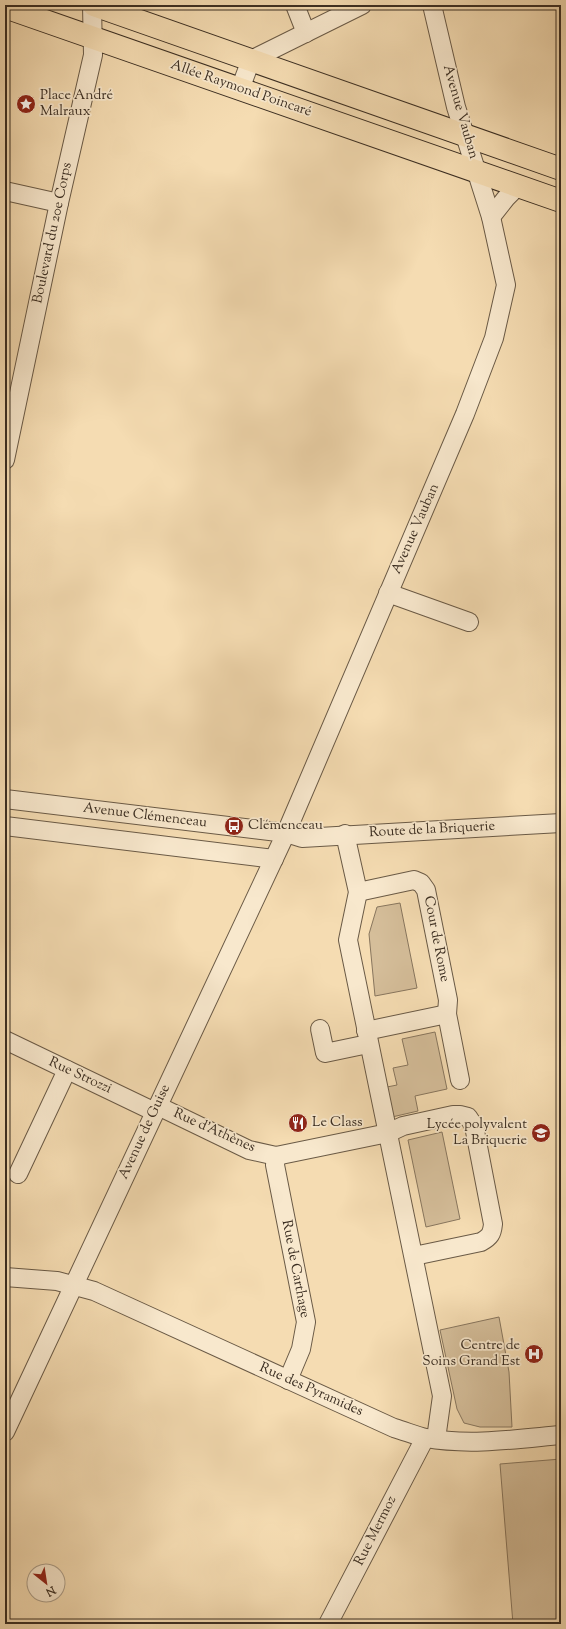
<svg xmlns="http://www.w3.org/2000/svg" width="566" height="1629" font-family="'Sorts Mill Goudy',serif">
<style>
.green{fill:#d5be9a;stroke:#88765e}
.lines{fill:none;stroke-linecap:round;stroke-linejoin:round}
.minor-casing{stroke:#6a5a46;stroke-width:20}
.major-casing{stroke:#3b2e22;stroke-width:24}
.minor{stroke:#f8e8cd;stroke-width:18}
.major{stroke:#f5dcb2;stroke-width:22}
.labels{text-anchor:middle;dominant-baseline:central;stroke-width:3.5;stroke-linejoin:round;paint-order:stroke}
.street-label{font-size:14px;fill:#3b2e22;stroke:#f8e8cd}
.poi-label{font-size:14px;fill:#3b2e22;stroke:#f8e8cd;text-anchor:start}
</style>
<rect width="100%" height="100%" fill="#f5dcb2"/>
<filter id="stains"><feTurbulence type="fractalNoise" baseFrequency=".005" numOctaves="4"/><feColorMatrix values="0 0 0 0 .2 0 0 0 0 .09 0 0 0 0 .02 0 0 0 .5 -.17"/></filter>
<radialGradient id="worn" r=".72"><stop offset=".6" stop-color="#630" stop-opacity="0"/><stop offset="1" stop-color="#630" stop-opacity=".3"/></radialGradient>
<g class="green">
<path d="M400,903l17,85 -42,8 -6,-62 8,-27z"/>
<path d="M435,1032l12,57 -32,7 3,15 -26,6 -5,-30 10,-2 -4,-17 15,-3 -6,-26z"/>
<path d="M442,1132l18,87 -34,8 -18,-87z"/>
<path d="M499,1317l10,55 3,55h-32l-16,-4 -7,-14 -17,-79z"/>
<path d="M561,1459v165h-48l-13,-160z"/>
</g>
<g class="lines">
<g class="minor-casing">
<g id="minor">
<path d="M295,5l11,28"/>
<path d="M240,89l11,-29 111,-55"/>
<path d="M5,191l54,12"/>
<path d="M491,217l15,-19 12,-12"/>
<path d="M5,460l54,-257 34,-148 -1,-50"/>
<path d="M388,593l81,29"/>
<path d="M5,799l281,34 16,5 259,-15"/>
<path d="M5,826l269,33"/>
<path d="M345,834l13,58 -10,48 94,456 -6,43"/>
<path d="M358,892l56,-12 7,3 5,7 22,110 -1,14 13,66"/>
<path d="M320,1029l5,24 43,-9"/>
<path d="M366,1031l81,-17"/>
<path d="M5,1040l150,72"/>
<path d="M158,1106l91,44 27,6 112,-23 15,-7 50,-11h7l8,2 6,9 19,98c-1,10 -3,13 -12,18l-67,14"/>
<path d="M276,1156l-1,9 31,157 -5,27 -13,31"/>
<path d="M18,1174l49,-104"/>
<path d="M5,1277l52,4 37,10 300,137c11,3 22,8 32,10 44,8 91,1 135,-3"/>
<path d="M5,1432l281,-599 179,-419 29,-76 12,-53 -15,-68 -35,-110 -24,-102"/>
<path d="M328,1624l97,-186"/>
</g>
</g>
<g class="major-casing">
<g id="major">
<path d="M94,5l467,164"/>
<path d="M5,7l556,194"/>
</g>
</g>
<use href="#minor" class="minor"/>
<use href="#major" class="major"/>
</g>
<defs>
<g id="sight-disc" transform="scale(1)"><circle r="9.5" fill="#8f2418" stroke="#f8e8cd"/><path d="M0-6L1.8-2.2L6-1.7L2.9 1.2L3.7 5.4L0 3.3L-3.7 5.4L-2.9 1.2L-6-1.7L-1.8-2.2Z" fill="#fff"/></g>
<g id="bus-disc" transform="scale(1)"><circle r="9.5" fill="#8f2418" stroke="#f8e8cd"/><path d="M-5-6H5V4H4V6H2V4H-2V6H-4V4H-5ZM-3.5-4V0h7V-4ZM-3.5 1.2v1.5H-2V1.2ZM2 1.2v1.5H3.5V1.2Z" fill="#fff"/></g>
<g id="restaurant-disc" transform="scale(1)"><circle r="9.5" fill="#8f2418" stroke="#f8e8cd"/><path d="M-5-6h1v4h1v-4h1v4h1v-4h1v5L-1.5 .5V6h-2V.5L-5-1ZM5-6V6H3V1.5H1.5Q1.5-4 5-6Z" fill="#fff"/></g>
<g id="school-disc" transform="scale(1)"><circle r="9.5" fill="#8f2418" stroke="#f8e8cd"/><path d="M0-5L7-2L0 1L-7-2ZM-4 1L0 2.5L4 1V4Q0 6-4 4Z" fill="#fff"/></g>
<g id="hospital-disc" transform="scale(1)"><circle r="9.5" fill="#8f2418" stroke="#f8e8cd"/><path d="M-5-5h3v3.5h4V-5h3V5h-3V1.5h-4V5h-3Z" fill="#fff"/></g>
</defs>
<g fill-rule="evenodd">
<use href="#sight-disc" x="26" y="104"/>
<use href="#bus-disc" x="234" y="826"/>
<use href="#restaurant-disc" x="298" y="1123"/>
<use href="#school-disc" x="541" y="1133"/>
<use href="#hospital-disc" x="534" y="1354"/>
</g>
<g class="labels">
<g class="street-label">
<text transform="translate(241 89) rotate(19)">Allée Raymond Poincaré</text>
<text transform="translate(460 112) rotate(74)">Avenue Vauban</text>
<text transform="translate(53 233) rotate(-78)">Boulevard du 20e Corps</text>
<text transform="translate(416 529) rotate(-66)">Avenue Vauban</text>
<text transform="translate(145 816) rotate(7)">Avenue Clémenceau</text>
<text transform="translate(432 830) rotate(-3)">Route de la Briquerie</text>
<text transform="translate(436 939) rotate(79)">Cour de Rome</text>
<text transform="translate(80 1076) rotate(25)">Rue Strozzi</text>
<text transform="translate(214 1131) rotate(24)">Rue d'Athènes</text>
<text transform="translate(145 1132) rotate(-65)">Avenue de Guise</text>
<text transform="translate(295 1269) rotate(79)">Rue de Carthage</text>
<text transform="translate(311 1390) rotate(24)">Rue des Pyramides</text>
<text transform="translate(376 1531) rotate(-63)">Rue Mermoz</text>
</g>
<g class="poi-label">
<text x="40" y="96">Place André<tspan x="40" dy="16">Malraux</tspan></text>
<text x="248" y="826">Clémenceau</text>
<text x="312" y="1123">Le Class</text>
<text x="527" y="1125" text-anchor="end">Lycée polyvalent<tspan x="527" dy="16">La Briquerie</tspan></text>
<text x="520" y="1346" text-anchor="end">Centre de<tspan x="520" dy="16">Soins Grand Est</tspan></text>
</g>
</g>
<rect width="566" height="1629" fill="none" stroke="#f5dcb2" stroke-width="20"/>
<rect x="6" y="6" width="554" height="1617" fill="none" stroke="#3b2e22" stroke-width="2"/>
<rect x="10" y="10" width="546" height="1609" fill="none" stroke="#3b2e22"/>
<g transform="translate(46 1583) rotate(150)"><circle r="19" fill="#f8e8cd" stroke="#ac9e89"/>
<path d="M0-3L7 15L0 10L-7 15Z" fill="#8f2418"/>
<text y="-6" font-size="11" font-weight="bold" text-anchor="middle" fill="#3b2e22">N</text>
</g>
<rect width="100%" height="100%" filter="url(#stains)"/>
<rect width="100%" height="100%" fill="url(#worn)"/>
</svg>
